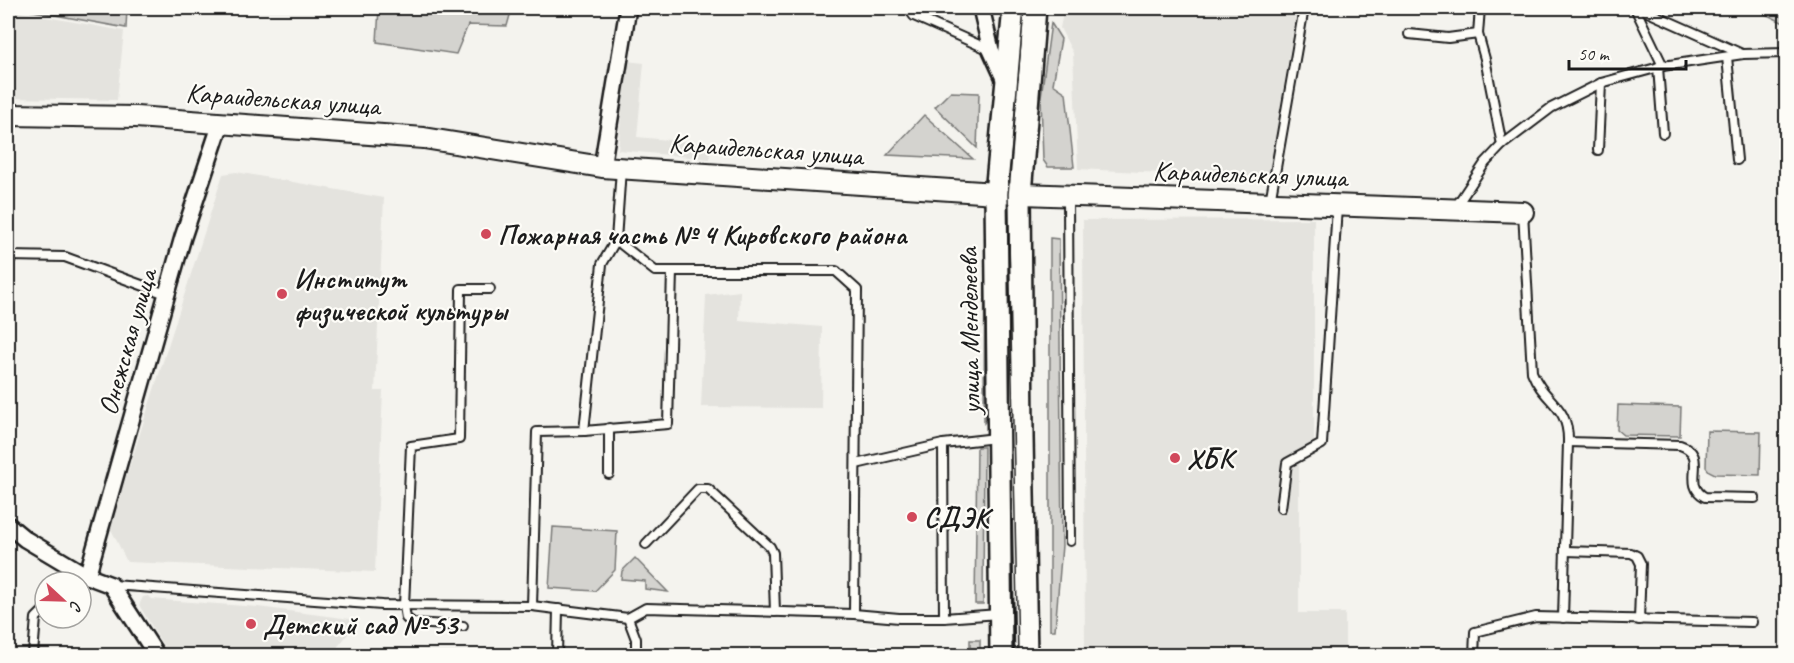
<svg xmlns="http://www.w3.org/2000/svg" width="1794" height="663" font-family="Caveat,sans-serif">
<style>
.built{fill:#e4e3de}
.green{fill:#d4d3cf;stroke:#787876;stroke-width:1.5}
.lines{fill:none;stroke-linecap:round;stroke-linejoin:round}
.service-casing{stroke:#1c1c1c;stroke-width:12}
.minor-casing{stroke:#1c1c1c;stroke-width:20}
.tertiary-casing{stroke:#1c1c1c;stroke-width:24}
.secondary-casing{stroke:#1c1c1c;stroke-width:26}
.service{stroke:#fdfcf7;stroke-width:8}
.minor{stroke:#fdfcf7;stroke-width:15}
.tertiary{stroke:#fdfcf7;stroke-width:20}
.secondary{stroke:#fdfcf7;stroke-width:21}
.tram{stroke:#1c1c1c;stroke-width:1.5}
.poi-dot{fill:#d1495b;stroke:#fdfcf7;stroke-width:2}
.labels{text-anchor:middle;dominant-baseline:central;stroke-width:4.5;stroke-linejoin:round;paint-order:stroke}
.street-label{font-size:28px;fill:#1c1c1c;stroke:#fdfcf7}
.poi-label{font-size:28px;font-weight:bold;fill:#1c1c1c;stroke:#fdfcf7;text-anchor:start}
</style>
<rect width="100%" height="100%" fill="#f4f3ee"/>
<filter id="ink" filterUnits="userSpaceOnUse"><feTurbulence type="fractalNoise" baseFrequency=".0167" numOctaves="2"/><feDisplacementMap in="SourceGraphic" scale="12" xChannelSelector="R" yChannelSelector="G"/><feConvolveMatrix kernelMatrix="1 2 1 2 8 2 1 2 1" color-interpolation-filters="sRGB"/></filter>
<g filter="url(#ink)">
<g class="built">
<path d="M1064,8h233l-28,170 -191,-9 -5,-116 -13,-25z"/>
<path d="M8,10l116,21 -7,69 -109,-2z"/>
<path d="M626,61l18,2 -7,74 74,7 -1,15 -92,-9z"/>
<path d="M236,172l148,26 -9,193h8l-8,181 -248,-10 -17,-35 113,-353z"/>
<path d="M1314,219v235l-15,1v158h46v42h-260l-2,-435z"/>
<path d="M740,291l-1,29 83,7 -1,81 -120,-1 5,-112z"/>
<path d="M148,596l3,3 107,8 92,12 2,10 -21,26h-162l-30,-50 4,-8z"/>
</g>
<g class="green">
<path d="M17,8h110l-1,20z"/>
<path d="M379,8h133l-5,18 -39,-1 -12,29 -79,-12z"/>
<path d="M1753,8h33v16z"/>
<path d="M1051,23l10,16 -8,45 13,9 8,74h-26l-5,-7 -2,-63z"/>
<path d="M950,92l29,1 -2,55 -42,-41z"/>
<path d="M924,115l49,44 -86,-4z"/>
<path d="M985,231h4v186l-5,6z"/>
<path d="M1050,238l9,1 3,306 -7,85h-5z"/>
<path d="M1618,405l63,2 -1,29 -57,-1 -6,-5z"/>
<path d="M1707,431l54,1 -1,43 -45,-1 -6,-3 -3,-4z"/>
<path d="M977,447h7l-1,157h-8z"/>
<path d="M553,527l64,4 -2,39 -20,21 -46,-3z"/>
<path d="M635,558l33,34 -23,-3v-8l-24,-2 1,-8z"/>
<rect x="970" y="640" width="10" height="15"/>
</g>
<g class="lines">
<g class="service-casing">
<g id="service">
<path d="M908,8l6,8 76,34"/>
<path d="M1480,8l-2,26 7,25 17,86"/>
<path d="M1635,8l28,58"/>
<path d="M1639,8l103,46"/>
<path d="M1409,34l39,4 30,-4"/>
<path d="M1727,57l10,103"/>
<path d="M1658,67l5,66"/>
<path d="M1598,150l3,-67"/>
<path d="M1068,198l2,343"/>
<path d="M1270,202l34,-194"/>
<path d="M1455,208l30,-45 17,-18 49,-37 50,-25 62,-17 80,-12 43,-1"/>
<path d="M1523,212l9,160c12,31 37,32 36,70l112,3c31,10 0,39 25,52l50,1"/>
<path d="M616,240l39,31h181l21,19 -3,324"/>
<path d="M8,256l57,1 101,37"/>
<path d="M584,431l84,-7 4,-153"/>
<path d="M943,444l1,174"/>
<path d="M856,464l87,-20 53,-6"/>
<path d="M609,474v-46"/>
<path d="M1281,508l6,-45 35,-19 15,-237"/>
<path d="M646,544l52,-55h10l62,58 3,6 2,59"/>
<path d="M1565,551l66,2 6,3 4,8 -2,56"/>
<path d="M113,585l269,20 150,1 96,12 18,-10 208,6 45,4h45l55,-4"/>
<path d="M532,606l5,-174 47,-1 18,-167 14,-24 5,-71"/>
<path d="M628,618l8,21v17"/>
<path d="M1563,618l5,-176"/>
<path d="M463,626l-50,-3 -7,-5 -2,-12 7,-160 48,-7 2,-150h29"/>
<path d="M33,654l3,-36 9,-9"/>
<path d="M557,656l1,-47"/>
<path d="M1474,656l1,-24 61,-15 216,5"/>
</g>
</g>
<g class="minor-casing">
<g id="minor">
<path d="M981,8l10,42 16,35 21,6"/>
<path d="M602,167l26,-159"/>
<path d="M8,525l17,14 62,37 24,9 46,71"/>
<path d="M87,576l96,-339 38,-114"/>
</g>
</g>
<g class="tertiary-casing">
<path id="tertiary" d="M8,115l128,2 288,21 178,29 394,26 527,19"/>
</g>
<g class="secondary-casing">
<g id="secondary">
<path d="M1001,656l-5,-463 18,-185"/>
<path d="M1026,656l-4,-218 -2,-244 15,-186"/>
</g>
</g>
<use href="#service" class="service"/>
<use href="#minor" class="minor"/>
<use href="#tertiary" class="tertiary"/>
<use href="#secondary" class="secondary"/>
<path class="tram" d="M1018,656l-10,-462 16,-186"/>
</g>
</g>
<g class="poi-dot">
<circle cx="486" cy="234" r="6"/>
<circle cx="282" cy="294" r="6"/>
<circle cx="1175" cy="458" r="6"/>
<circle cx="912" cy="517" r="6"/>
<circle cx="251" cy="624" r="6"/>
</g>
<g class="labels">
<g class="street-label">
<text transform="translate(283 99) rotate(4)">Караидельская улица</text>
<text transform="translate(766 149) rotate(4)">Караидельская улица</text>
<text transform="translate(1250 174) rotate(2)">Караидельская улица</text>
<text transform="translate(969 331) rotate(-91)">улица Менделеева</text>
<text transform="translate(127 342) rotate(-74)">Онежская улица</text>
</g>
<g class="poi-label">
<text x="498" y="234">Пожарная часть № 4 Кировского района</text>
<text x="294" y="278">Институт<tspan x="294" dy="32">физической культуры</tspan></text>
<text x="1187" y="458">ХБК</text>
<text x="924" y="517">СДЭК</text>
<text x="263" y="624">Детский сад № 53</text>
</g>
</g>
<rect width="1794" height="663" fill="none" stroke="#fdfcf7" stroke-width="30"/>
<rect x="15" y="15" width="1764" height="633" fill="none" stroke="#1c1c1c" stroke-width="2" filter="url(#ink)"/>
<g transform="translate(63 600) rotate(112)"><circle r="28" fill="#fdfcf7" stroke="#a3a29f" stroke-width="1.5"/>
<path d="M0-4.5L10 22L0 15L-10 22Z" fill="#d1495b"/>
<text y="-9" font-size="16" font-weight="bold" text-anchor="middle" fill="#1c1c1c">С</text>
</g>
<path d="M1569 60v9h117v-9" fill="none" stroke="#1c1c1c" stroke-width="3"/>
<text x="1578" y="60" font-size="18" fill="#1c1c1c" stroke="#fdfcf7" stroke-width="4.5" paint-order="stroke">50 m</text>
</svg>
